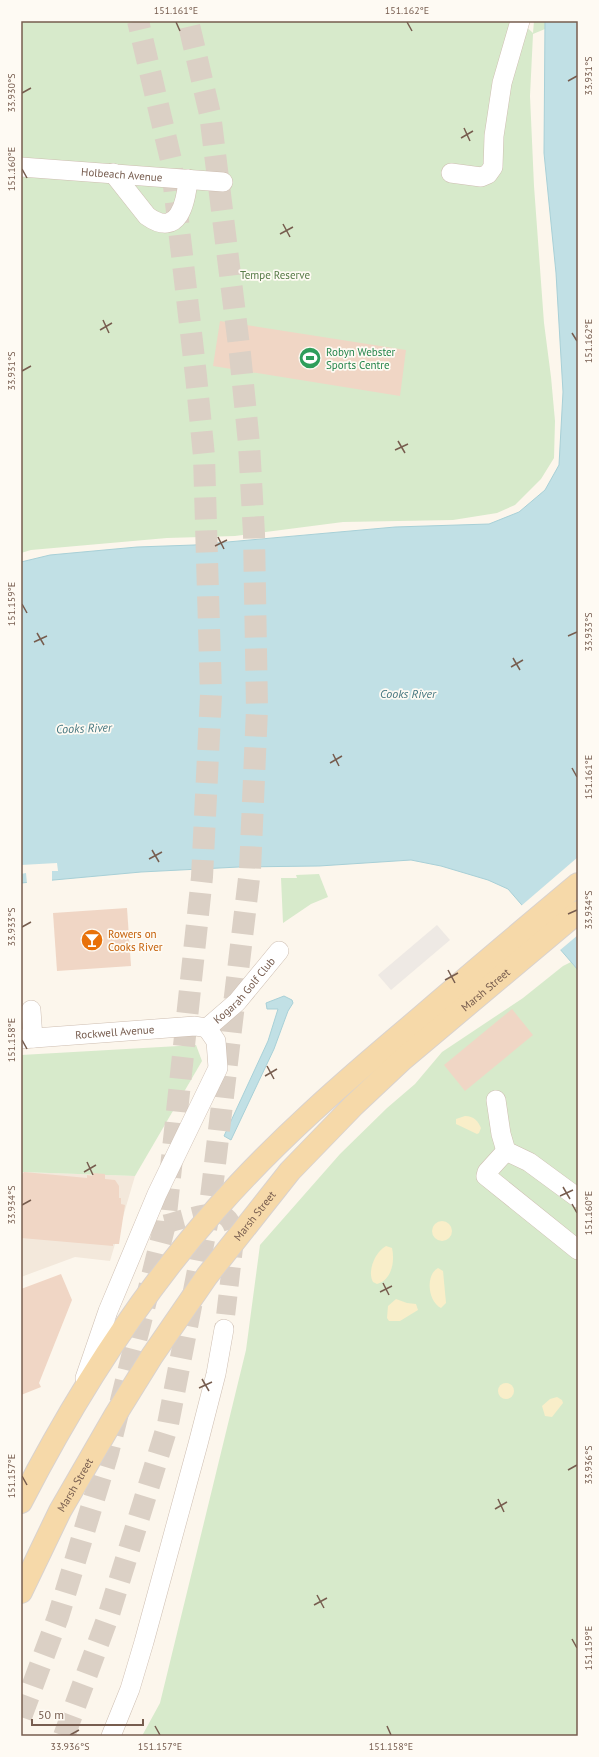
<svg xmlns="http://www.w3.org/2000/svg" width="599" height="1757" font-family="'PT Sans',sans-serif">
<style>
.residential{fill:#f3e8db}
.industrial{fill:#eee9e4}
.green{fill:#d7eacb}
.sand{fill:#f9eec9}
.water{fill:#c1e0e5;stroke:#a8d0d7}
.pier{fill:#fcf6ec}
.building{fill:#f0d6c5}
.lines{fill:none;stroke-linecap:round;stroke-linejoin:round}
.minor-tunnel{stroke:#dbd0c5;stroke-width:19;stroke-dasharray:19 10;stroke-linecap:butt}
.highway-tunnel{stroke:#dbd0c5;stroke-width:22;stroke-dasharray:22 11;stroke-linecap:butt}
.minor-casing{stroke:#cebeb1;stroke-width:20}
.major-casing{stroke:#d9d2ce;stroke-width:24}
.minor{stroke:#fff;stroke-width:19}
.major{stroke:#f6d9a9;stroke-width:22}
.ticks{fill:none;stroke:#775d4f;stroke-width:1.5}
.labels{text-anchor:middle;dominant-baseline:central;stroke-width:3.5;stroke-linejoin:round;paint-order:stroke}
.street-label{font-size:11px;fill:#775d4f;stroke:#fefaf3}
.park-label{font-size:11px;fill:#577b48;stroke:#fefaf3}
.leisure-label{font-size:11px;fill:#27864d;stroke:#fefaf3;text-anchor:start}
.food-label{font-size:11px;fill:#c56008;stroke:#fefaf3;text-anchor:start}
.water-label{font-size:12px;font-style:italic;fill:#477881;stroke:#fefaf3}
.neatline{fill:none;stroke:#775d4f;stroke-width:1.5}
.ticks-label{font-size:10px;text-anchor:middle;fill:#775d4f}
</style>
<rect width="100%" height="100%" fill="#fcf6ec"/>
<path class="residential" d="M21,1172l114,4 -25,85 -35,-4 -54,20z"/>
<path class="industrial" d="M437,925l13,15 -59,50 -13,-15z"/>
<g class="green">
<path d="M21,21h499l13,12 1,-12h11v8l-12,5 -3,62 4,90 10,137 7,54 4,44 -1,37 -13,21 -26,26 -18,8 -44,7 -110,2 -108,14 -68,2 -136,12 -10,3z"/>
<path d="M319,874l9,23 -17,7 -28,19 -2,-45h16l-1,-3z"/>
<path d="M571,962l7,8v766h-436l18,-33 86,-353 14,-105 80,-91 47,-46 28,-24 27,-32 81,-54 40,-32z"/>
<path d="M196,1045l6,16 -67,115 -114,-4v-117z"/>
</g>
<g class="sand">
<path d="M465,1116c9,0 13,5 16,12l-2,5 -2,1 -21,-10v-5z"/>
<circle cx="442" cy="1231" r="10"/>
<path d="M386,1246l6,2c3,13 0,32 -15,36l-4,-2c-6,-11 2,-30 13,-36z"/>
<path d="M438,1268l5,3 3,32 -5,5c-13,-6 -16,-33 -3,-40z"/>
<path d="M396,1299l11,4 9,1 2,6 -18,11h-11l-2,-3 1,-12z"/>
<circle cx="506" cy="1391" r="8"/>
<path d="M557,1397l5,3 1,3 -11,14 -7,-1 -3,-10 8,-7z"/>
</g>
<g class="water">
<path d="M545,21h33v949l-70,-81 -20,-9 -47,-14 -30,-6 -92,6 -80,1 -98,5 -120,11v-321l29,-7 87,-8 57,-2 201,-18 94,-3 30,-12 26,-22 14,-25 4,-73 -7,-119 -12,-120z"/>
<path d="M284,996l8,4 1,3 -5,8 -14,38 -43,91 -7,-4 44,-95 10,-32h-11l-1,-6z"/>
</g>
<g class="pier">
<path d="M578,857v78l-19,16 -38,-45z"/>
<path d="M57,863l1,8h-6v12l-25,1 -1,-11 -5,1v-9z"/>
</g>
<g class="building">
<path d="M220,321l186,29 -6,46 -187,-30z"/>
<path d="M127,908l4,58 -74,5 -4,-58z"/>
<path d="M512,1009l21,26 -68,56 -21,-26z"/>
<path d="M24,1172l63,6v-3l6,1v-3l12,1v5l10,1 4,6v12h2v6l4,1 -6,39h-6v2l-92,-8v-61z"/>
<path d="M61,1274l11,26 -33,83 2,4 -20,8v-106z"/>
</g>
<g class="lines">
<path class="minor-tunnel" d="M165,1224c12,-3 43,-13 53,-11 10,2 16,12 17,22l-11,94"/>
<g class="highway-tunnel">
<path d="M21,1717l37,-100 50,-164 57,-229 37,-347 9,-182 -7,-239 -8,-80 -25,-216 -33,-139"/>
<path d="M64,1736l45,-122 59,-190 41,-210 41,-344 7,-161 -3,-175 -5,-90 -9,-90 -30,-240 -22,-93"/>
</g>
<g class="minor-casing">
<g id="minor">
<path id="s1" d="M21,167l202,15"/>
<path d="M113,173l34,43c32,23 39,-14 41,-37"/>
<path d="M451,173l30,4 7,-3 5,-7 1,-31 8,-53 18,-62"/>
<path d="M31,1010l2,28"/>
<path id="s2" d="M207,1028l30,-26 42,-51"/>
<path id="s3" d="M21,1039l174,-13 12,2"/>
<path d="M496,1100l5,34 5,17 23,11 49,36"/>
<path d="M506,1151l-19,21 -1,4 92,74"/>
<path d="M85,1378l23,-67 49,-117 61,-126 -2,-27 -9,-13"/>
<path d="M111,1736l19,-47 14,-47 54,-198 18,-70 8,-45"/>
</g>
</g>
<g class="major-casing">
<g id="major">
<path d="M21,1502c54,-105 118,-206 196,-294 60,-68 128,-127 197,-185 54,-47 109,-93 164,-139"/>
<path id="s4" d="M21,1592l39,-81 56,-97 36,-58 55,-80 83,-105 64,-66 49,-46 175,-147"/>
</g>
</g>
<use href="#minor" class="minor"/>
<use href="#major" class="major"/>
</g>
<path class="ticks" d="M176,22l4,9M407,22l5,9M568,81l9,-5M22,93l9,-5M464,128l6,13M461,138l12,-7M22,169l5,9M283,224l7,13M280,234l13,-7M103,320l6,13M100,330l12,-7M572,333l5,8M22,371l9,-5M398,441l7,12M395,450l13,-6M218,537l6,12M215,546l12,-6M22,604l5,9M37,633l7,12M568,636l9,-4M34,642l13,-6M513,658l7,12M511,667l12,-7M333,754l6,12M330,763l12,-7M572,768l5,9M152,850l7,12M149,859l13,-7M568,914l9,-4M22,927l9,-5M448,970l7,13M445,980l13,-7M22,1040l5,9M267,1066l7,13M265,1076l12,-7M87,1162l6,13M84,1172l12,-7M563,1187l7,12M560,1196l13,-6M572,1204l5,9M22,1205l9,-5M383,1283l6,12M380,1292l12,-6M202,1379l7,12M199,1388l13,-6M568,1470l9,-5M22,1476l5,9M498,1499l6,13M495,1509l12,-7M317,1595l7,13M314,1605l13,-7M572,1639l5,9M155,1726l5,9M387,1726l4,9M70,1735l9,-5"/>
<defs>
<g id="stadium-disc" transform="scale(1.15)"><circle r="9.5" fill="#2e9e5b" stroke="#fefaf3"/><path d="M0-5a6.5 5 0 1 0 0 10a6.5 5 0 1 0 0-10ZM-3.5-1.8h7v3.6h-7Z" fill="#fff"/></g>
<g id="bar-disc" transform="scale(1.15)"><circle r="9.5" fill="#e8710a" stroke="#fefaf3"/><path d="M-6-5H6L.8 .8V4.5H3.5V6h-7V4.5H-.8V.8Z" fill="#fff"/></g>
</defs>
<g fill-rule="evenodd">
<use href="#stadium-disc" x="310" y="358"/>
<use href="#bar-disc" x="92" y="940"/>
</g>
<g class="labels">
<g class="street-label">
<text stroke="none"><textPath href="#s1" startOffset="101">Holbeach Avenue</textPath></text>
<text stroke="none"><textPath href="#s2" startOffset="53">Kogarah Golf Club</textPath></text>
<text stroke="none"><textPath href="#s4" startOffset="768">Marsh Street</textPath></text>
<text stroke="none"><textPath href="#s3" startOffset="94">Rockwell Avenue</textPath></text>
<text stroke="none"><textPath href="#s4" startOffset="444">Marsh Street</textPath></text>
<text stroke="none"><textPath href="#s4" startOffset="120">Marsh Street</textPath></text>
</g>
<g class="park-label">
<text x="275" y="275">Tempe Reserve</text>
</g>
<g class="leisure-label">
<text x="326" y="352">Robyn Webster<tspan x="326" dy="13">Sports Centre</tspan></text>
</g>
<g class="food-label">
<text x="108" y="934">Rowers on<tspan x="108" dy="13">Cooks River</tspan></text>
</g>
<g class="water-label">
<text x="408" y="693">Cooks River</text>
<text transform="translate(84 728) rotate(-2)">Cooks River</text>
</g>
</g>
<rect width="599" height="1757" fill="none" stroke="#fefaf3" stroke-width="44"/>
<path d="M32 1719v6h111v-6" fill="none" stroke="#775d4f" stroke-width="2"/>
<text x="38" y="1719" font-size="12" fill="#775d4f" stroke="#fefaf3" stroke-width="3" paint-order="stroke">50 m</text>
<rect x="22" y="22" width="555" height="1713" class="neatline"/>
<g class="ticks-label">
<text x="176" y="14">151.161°E</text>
<text x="407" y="14">151.162°E</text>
<text transform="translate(588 76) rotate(-90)" y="4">33.931°S</text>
<text transform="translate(11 93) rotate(-90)" y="4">33.930°S</text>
<text transform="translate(11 169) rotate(-90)" y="4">151.160°E</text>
<text transform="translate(588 341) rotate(-90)" y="4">151.162°E</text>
<text transform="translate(11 371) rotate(-90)" y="4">33.931°S</text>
<text transform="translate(11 604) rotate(-90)" y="4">151.159°E</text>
<text transform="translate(588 632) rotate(-90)" y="4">33.933°S</text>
<text transform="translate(588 777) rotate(-90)" y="4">151.161°E</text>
<text transform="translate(588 910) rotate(-90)" y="4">33.934°S</text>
<text transform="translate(11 927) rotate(-90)" y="4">33.933°S</text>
<text transform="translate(11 1040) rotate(-90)" y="4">151.158°E</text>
<text transform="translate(11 1205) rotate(-90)" y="4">33.934°S</text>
<text transform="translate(588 1213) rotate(-90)" y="4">151.160°E</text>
<text transform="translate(588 1465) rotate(-90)" y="4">33.936°S</text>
<text transform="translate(11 1476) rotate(-90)" y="4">151.157°E</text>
<text transform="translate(588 1648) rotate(-90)" y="4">151.159°E</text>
<text x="70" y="1750">33.936°S</text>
<text x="160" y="1750">151.157°E</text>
<text x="391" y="1750">151.158°E</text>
</g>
</svg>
